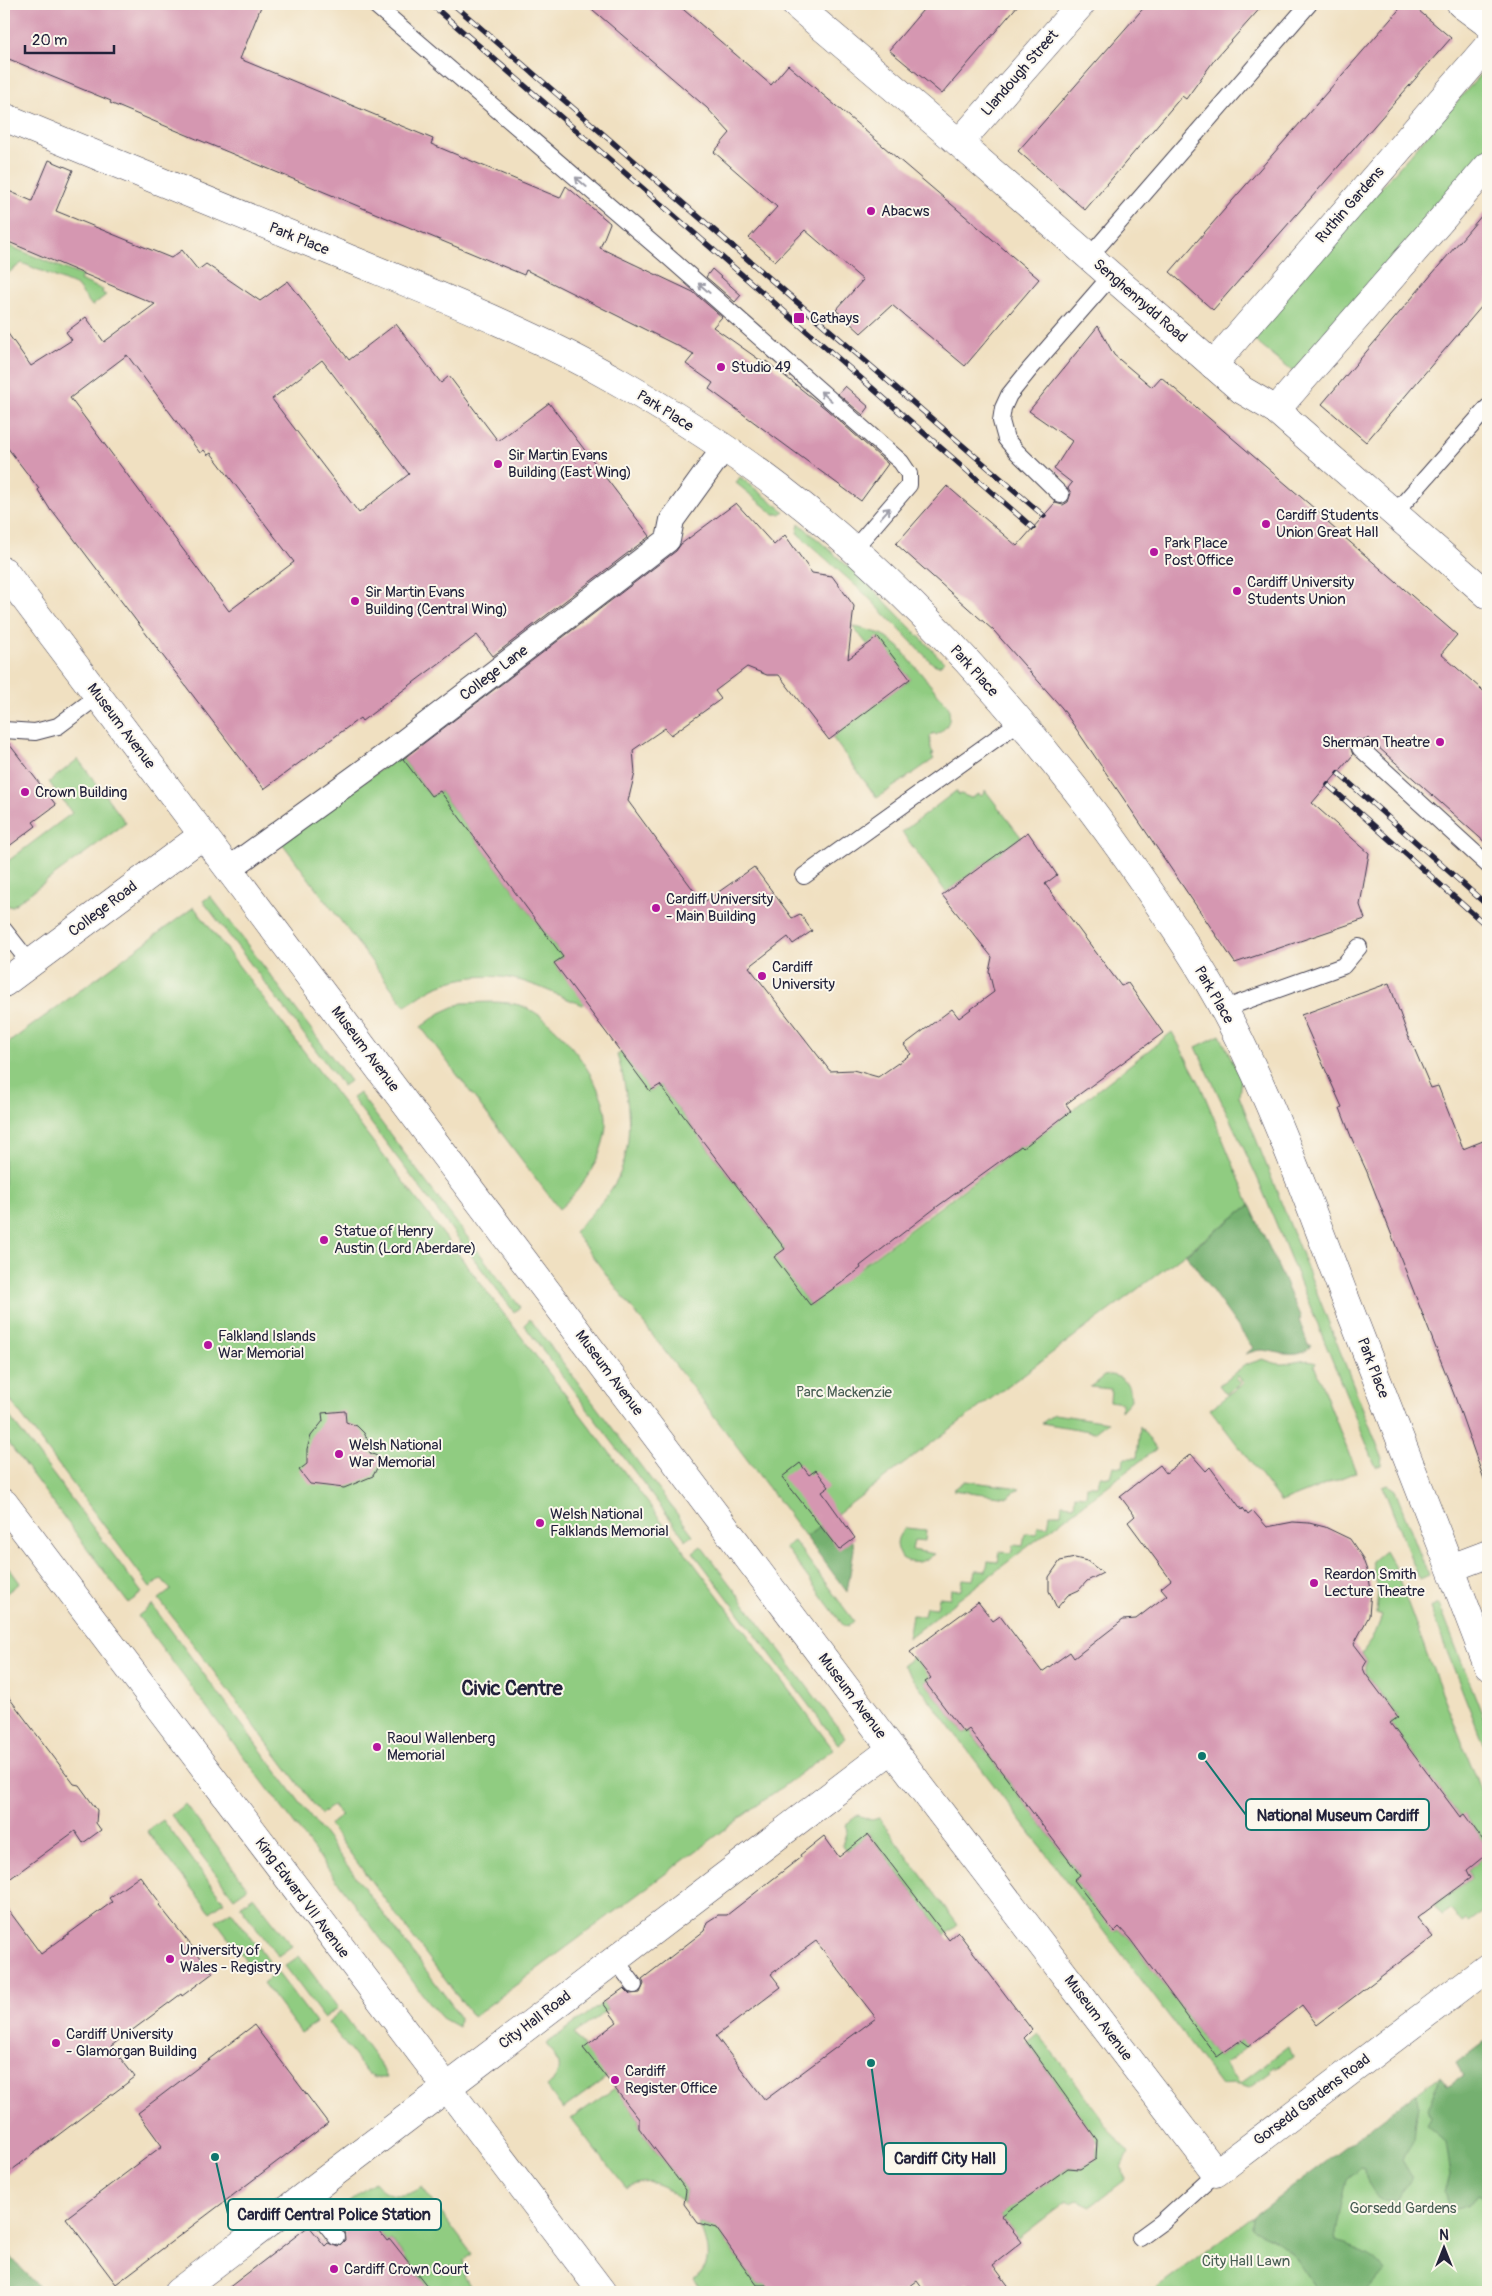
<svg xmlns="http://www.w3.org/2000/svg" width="1492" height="2296" font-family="Pangolin,sans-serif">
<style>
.green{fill:#90cc81;stroke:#59775e}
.forest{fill:#74b06f;stroke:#4b6955}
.building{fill:#d597b1;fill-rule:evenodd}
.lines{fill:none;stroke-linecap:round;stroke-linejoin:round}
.service-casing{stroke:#413e4f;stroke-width:18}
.pedestrian-casing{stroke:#413e4f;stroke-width:26}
.minor-casing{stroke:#413e4f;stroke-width:29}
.tertiary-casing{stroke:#413e4f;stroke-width:29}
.service{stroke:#fff;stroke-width:16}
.pedestrian{stroke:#fff;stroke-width:24}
.minor{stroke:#fff;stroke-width:28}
.tertiary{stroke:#fff;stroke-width:28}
.rail-casing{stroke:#22223b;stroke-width:5.5}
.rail{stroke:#fbf7ec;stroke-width:4;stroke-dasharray:11;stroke-linecap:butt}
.oneway{stroke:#9c9ca7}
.poi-dot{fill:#b5179e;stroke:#fbf7ec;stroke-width:2}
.labels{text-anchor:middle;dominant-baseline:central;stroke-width:4;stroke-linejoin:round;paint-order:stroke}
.street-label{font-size:15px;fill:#22223b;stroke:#fbf7ec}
.poi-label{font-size:15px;fill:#22223b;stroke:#fbf7ec;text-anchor:start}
.park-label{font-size:15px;fill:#485e54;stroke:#fbf7ec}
.district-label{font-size:20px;font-weight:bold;fill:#22223b;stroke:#fbf7ec}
.leader{fill:none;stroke:#0f766e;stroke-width:2}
.callout-dot{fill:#0f766e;stroke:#fbf7ec;stroke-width:2}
.callout{fill:#fbf7ec;stroke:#0f766e;stroke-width:2}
.callout-label{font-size:16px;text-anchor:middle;font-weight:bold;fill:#22223b}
</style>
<rect width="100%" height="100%" fill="#fbf7ec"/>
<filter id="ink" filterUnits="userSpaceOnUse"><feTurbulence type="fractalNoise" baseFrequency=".02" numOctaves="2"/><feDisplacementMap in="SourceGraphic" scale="10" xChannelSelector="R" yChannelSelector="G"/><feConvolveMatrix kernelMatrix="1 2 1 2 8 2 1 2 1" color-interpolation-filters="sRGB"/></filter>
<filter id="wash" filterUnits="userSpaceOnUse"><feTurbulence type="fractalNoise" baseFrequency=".0096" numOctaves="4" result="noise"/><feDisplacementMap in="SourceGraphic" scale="20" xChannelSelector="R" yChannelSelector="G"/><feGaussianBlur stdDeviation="1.12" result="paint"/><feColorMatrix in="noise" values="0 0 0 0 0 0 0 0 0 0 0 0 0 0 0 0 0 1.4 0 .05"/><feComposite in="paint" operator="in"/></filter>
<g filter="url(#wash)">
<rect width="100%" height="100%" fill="#f0e0c1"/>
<g class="green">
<path d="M1488,66v82l-195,224 -43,-35z"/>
<path d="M7,245l75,31 -2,4 23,10 -1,3 4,2 -14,11 -15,-20 -55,-23 -18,13v-23z"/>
<path d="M740,477l44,34 -3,3h-7l-38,-31z"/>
<path d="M799,523l69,61 76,78 -5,4 -6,-2 -67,-69 -69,-62z"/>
<path d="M852,626l30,8 17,13 49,59c4,15 0,21 -12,29l-2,-2 -4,3 1,13 3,5 -3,1 3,4 -57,39 -45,-61 78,-58 -32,-41 -10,7z"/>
<path d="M400,755l31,41 9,-5 123,166 -9,6 31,40 -2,2c-20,-7 -38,-17 -58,-23 -28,-9 -60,-7 -87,4 -11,4 -22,14 -33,20l-123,-163z"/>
<path d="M78,759l48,64 -115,84 -7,-4v-39l68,-51 -23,-31z"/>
<path d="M985,790l36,47 -75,55 -44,-60 54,-41 3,4 2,-1 10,4 8,-4 2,2 4,-3z"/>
<path d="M210,896l9,11 131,174 -7,5 -140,-185z"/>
<path d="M194,907l489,642 150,200 -360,268 -144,-192 12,-9 -8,-11 -12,9 -162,-215 12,-9 -9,-11 -12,8 -146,-195v-346z"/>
<path d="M462,1003c18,0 39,-3 57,2 20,6 38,24 51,40 14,17 30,42 35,64 7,36 -20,78 -46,100l-138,-182 19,-14z"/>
<path d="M1172,1032l27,50 51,123 -444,332 -232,-305c17,-18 40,-40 48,-64 12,-36 6,-77 -5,-113l5,-3 28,39 10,-6 125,164 -10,8 35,48 211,-159 2,2z"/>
<path d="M1220,1035l21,43 -2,18 143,361 -1,8 -5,2 -119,-290 -61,-130z"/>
<path d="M359,1093l161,214 -6,5 -162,-214z"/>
<path d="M530,1319l163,216 -7,5 -162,-215z"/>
<path d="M1263,1359c5,2 11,4 16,5 11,1 27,-7 37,-2l-2,3 42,107 -75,30 -71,-93 34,-26 -6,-7 -2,1 5,6 -15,11 -7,-9 26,-20z"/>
<path d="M1111,1375c15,3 19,10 20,25l-10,11 1,-8 -12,-2 1,-12 -21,-2 14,-11z"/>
<path d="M4,1409l138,184 -14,10 -124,-166z"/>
<path d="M1054,1414l54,8 -13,10 -53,-9z"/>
<path d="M1140,1426l16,23 -248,189 4,-23 12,1 2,-9 11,1 2,-11 11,1 1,-9 10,1 2,-11 10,1 2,-9h11l2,-10 10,1 2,-10 11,1 2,-8 10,1 2,-13 12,1 1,-9 10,1 2,-12h11l1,-10 12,1 1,-10 11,1 1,-10h11l2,-10 10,1 3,-11 10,1 1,-9h13z"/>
<path d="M965,1481l55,7 -12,9 -55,-7z"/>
<path d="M1388,1485l7,5 33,85 -9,4 -36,-92z"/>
<path d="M906,1528l20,2 -1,11 -11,-1 -2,10 23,4c-12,8 -20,12 -33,4 -7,-12 -7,-21 4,-30z"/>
<path d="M794,1541l60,80 -7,6 -4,-2 -58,-78z"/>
<path d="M701,1546l145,192 -8,6 -145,-192z"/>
<path d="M1385,1550l9,16 34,91 60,150v40l-23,-32 -5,2 -70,-94 8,-7 -33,-43v-6l2,-6 -5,-7 11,-15 9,-23 -6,-2 2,-24 -6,-29z"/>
<path d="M4,1561l16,22 -15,11 -1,-2z"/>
<path d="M1439,1604l49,125v27l-58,-148z"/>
<path d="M152,1605l303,404 4,9 -1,9 -16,-9 -13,-15 -291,-387z"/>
<path d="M940,1638l-10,40 -5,4 39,51 6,-2 110,144 -6,5 40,51 6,-2 10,10 87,118 25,-17 7,6 -25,19 15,19 50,-38 4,10 -17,12 -2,-2 -5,4 2,2 -22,16 -15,-4 -13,1 -318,-420z"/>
<path d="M185,1804l63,84 -14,10 -63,-83z"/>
<path d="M858,1815l13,5 8,-2 79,107 -13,10 -76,-101 -23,17 -4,-6 5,-15 -2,-5z"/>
<path d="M163,1820l61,82 -14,10 -63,-81z"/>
<path d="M1488,1853v51l-4,3 2,3 -18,13 -2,-2 -4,3 -11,-14 -9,6 -8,-10 37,-28 -3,-9z"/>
<path d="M253,1896l39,50 -14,10 -38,-50z"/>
<path d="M231,1911l38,50 -15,11 -38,-51z"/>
<path d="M299,1956l39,52 -14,10 -39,-52z"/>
<path d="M277,1972l39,51 -15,10 -38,-50z"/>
<path d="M603,2003l5,7 -34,24 33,43 -44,32 -16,-22c18,-16 12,-26 -1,-43z"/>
<path d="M341,2011l40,54 6,13h-12l-7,-4 -40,-52z"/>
<path d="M1038,2033l90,120 -6,12 3,15 -34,26 -13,-6 -7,3 -4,-2 -48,37 -18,-22 67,-48 12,1 16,-10v-11l4,-3 -73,-103z"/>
<path d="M1488,2039v253h-336l288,-216 8,10 15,-11 -7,-12z"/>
<path d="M615,2088l24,31v9l47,62 -2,14c-16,-19 -33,-28 -58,-16l-55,-69z"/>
<path d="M374,2182c14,17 32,16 48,5l50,67 -8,7 2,13 -2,2 10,16h-21l-4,-4 -5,4h-12l-41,-53 -4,2 -21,-27 -5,4 -13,-16z"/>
<path d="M698,2223l13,4 3,-2 43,60h9l5,7h-68l-9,-12c21,-15 13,-38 4,-57z"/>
</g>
<g class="forest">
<path d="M1250,1205l51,113 -2,1 9,26h3c-10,17 -34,6 -49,5 -5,0 -11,2 -16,4l7,-6 -67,-94z"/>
<path d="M834,1516l19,27 1,6 -7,43 -41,-55z"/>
<path d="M1484,2042l4,2v155l-10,-5 -8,11 -13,4 -8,-4 -4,-12 5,-18 -5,-34 -19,-16 4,-7 -3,-10 5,-7 8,-25 8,10 15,-11 -7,-12z"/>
<path d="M1416,2093l2,11 -4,34 -12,22 10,17c-4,9 -11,14 -16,23 -19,5 -31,-16 -31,-32l-4,-1 -14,12 -7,32 -4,23 1,8c18,7 40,11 49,30l-19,17 -1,3h-48c-11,-16 -21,-34 -36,-47 -9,-8 -23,-10 -30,-18l1,-11z"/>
<path d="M4,2250l40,42h-32l-8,-10z"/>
</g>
<g id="blocks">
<g class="building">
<path d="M4,4h258l-22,55 193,80 -2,5 129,54 6,-12 44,37 -10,25 93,44 29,25 -9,10 51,36 2,-2 60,48 62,55 -27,37 -152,-112 4,-6 -27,-19 8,-10 -168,-84 -2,5 -414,-172 1,-2 -107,-44z"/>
<path d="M586,4h91l94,81 17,-20 251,214 -74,87 -73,-61 -31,28 -25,-23 27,-30 -58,-50 -30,31 -26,-23 28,-31 -63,-55 16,-19 -23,-25z"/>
<path d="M928,4h91l-77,90 -53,-44z"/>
<path d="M1147,4h117l-49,55 -29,40 -4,-3 -97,114 -67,-59z"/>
<path d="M1404,4h7l40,34 -238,272 -43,-38z"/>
<path d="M49,160l24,10 -17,41 115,47 11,-8 16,20 8,-6 54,37 28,-20 61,79 47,-36 45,59 8,-7 49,65 51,-38 101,133 -157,120 -16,-21 -115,86 -2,-3 -96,71 -212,-279 -1,1 -13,-21 1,-1 -35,-46v-115l27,38 41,-26 -6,-8 20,-15 18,25 51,-38 -151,-64v-51l28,12zM127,355l73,98 4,-3 4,5 3,-2 83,109 -65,49 -159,-213zM322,360l87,114 -50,39 -87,-114z"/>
<path d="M1488,208v91l-122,143 -44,-38z"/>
<path d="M712,269l29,26 -6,7 -29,-25z"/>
<path d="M1098,326l16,29 38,32 9,-10 168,144 -1,2 129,112 -16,19 47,41v150l-120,-107 -2,2 -9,-1 -7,7 3,9 -41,48 57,50 -9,52 5,14 -130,44 -173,-255 -68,-77 -98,-87 51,-58 70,60 38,-43 8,2 5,-3 3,-9 -3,-5 4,-5 -18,-14 18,-28 -43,-30z"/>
<path d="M845,386l24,21 -6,8 -25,-21z"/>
<path d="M736,503l38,42 11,-10 27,38 20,3 22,30 -6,53 30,-22 32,42 -81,61 -50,-65h-12l-20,-8 -32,24 6,8 -50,36 -6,-7 -32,22 2,23 -7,28 75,102 51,-36 38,51 8,-4 12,17 -19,13 -5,-7 -39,30 81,104 23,-1 25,7 33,-23 -7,-9 48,-36 7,9 35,-26 -5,-20 3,-15 -50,-62 86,-63 29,43 -12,9 76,102 7,-3 35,50 -97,71 5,7 -48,37 -2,-2 -83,60 -78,60 1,2 -21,16 -30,21 -36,-48 11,-8 -125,-164 -10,6 -96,-128 9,-6 -123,-166 -9,5 -28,-37 273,-208 5,-7z"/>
<path d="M4,740h2l50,65 -23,17 3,4 -32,24z"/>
<path d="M1389,983l21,58h1l20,47 7,-2 25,63 25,-10v342l-3,1 -30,-85 -88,-225 -15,-33 -12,-31 2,-1 -41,-92z"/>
<path d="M345,1411l1,11 11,4 7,7 5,9 1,11 12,5 -9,18 -29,12 -34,-4 -11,-14 8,-6v-15l4,-13 12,-15 -1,-8z"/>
<path d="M1191,1454l15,17 4,-4 32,43 1,-2 5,7 5,-4 14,16 26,-5 16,1 16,4 25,12 12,18 6,16 3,17 -2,26 -15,28 13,17 -4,7 2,5 33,44 -8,6 70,94 4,-3 24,33v6l-21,17 4,8 -54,40 16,19 -116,88 -15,-20 -53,41 -8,-6 -24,17 -87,-118 -11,-12 -5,5 -40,-52 6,-5 -111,-146 -5,4 -39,-51 6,-4 -21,-26 68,-50 15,19 7,-5 42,56 28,-20 4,6 49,-38 13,-1 31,-24 -6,-7 10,-8 -43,-58 7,-6 -15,-20 40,-31 6,8z"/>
<path d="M800,1463l9,12 7,-5 13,17 -7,5 33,46 -16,12 -57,-73z"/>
<path d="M1075,1558l12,3 16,12 -16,8 -8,9 -11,5 -11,13 -8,-17v-14l11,-16z"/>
<path d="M4,1691l70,93 5,1 18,25 -1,13 5,7 -18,13 -8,-12 -71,52z"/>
<path d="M868,1834l81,106 9,-8 74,98 -8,8 73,102 -1,19 -16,10 -12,-1 -67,48 21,26 -29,23 20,27h-40l-6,-9 -13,9h-29l-8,-11 -15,11h-131l-5,-7h-9l-41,-57 -18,-5 -14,-19 2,-14 -47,-62v-9l-56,-71 34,-26 -14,-19 21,-15 6,6 10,-1 4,-9 -2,-5 62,-48 3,-9 11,-7h9l74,-58 -1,-2 24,-19 15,21zM816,1941l60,77 -111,82 -49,-64 65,-49 -10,-13z"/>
<path d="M140,1876l21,28 -2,1 54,68 -31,23 -1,-2 -70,52 24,31 -131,99v-272l37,50 71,-52 -3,-4z"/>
<path d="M254,2025l74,98 -212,161 -50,-66 96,-72 -24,-33z"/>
<path d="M366,2214l21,27 3,-2 42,53h-209l86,-66 16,20 3,-3 10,4 7,-7 -1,-9z"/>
</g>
</g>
</g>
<g filter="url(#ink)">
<use href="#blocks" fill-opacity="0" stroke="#413e4f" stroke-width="1"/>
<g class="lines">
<g class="service-casing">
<g id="service">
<path d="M374,4l291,250 236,208 8,12v11l-56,65"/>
<path d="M1089,257l220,-253"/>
<path d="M1061,495l-45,-44 -10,-12 -5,-18 2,-13 6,-13 21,-26 81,-93"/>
<path d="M1394,514l94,-107"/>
<path d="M4,730l31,2 23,-6 40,-30"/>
<path d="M1360,748l128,117"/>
<path d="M804,876l215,-154"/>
<path d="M4,930l26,33"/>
<path d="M1223,1009l120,-43 16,-19"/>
<path d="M615,1959l19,26"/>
<path d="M304,2196l32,41"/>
<path d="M1140,2238l22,-16 54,-49"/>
</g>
</g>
<g class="pedestrian-casing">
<path id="pedestrian" d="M229,869l160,-116 279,-213 4,-20 52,-72"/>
</g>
<g class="minor-casing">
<g id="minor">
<path d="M795,4l164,139 283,247 34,20 212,185"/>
<path d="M1461,4l27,20"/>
<path d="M959,143l122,-139"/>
<path d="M1213,365l275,-319"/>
<path d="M1276,410l212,-244"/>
<path d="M4,571l888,1178 324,424 272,-206"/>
<path d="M4,983l199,-148"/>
<path d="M4,1503l598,789"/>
<path d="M1451,1568l37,-14"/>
<path d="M178,2292l714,-543"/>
</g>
</g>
<g class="tertiary-casing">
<path id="tertiary" d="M4,117c112,46 224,93 336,138 94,39 190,76 279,127 55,32 110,67 161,106 129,99 254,239 348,372 36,52 74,106 103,163 45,88 78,181 113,272 48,124 97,247 144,371"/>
</g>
<use href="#service" class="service"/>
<use href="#pedestrian" class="pedestrian"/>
<use href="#minor" class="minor"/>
<use href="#tertiary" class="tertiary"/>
<g class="rail-casing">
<g id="rail">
<path d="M431,4l602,524"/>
<path d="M453,4l591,512"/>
<path d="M1338,773l150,133"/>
<path d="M1328,785l160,142"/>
</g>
</g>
<use href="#rail" class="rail"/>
</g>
<defs><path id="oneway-shaft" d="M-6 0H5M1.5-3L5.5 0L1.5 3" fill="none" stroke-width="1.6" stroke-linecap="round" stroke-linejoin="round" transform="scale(1.25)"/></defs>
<g class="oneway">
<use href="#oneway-shaft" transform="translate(581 182) rotate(-139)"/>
<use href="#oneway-shaft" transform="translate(704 288) rotate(-139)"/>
<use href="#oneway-shaft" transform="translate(826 396) rotate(-139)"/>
<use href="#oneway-shaft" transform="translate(885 513) rotate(-48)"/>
</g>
</g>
<g class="poi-dot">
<circle cx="871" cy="211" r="5"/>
<rect x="793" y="312" width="12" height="12" rx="2.5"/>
<circle cx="721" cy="367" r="5"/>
<circle cx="498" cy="464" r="5"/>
<circle cx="1266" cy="524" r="5"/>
<circle cx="1154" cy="552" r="5"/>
<circle cx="1237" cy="591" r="5"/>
<circle cx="355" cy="601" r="5"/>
<circle cx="1440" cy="742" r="5"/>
<circle cx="25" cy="792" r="5"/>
<circle cx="656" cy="908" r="5"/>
<circle cx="762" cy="976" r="5"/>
<circle cx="324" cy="1240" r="5"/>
<circle cx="208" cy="1345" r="5"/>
<circle cx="339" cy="1454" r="5"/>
<circle cx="540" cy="1523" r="5"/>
<circle cx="1314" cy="1583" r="5"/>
<circle cx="377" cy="1747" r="5"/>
<circle cx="170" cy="1959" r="5"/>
<circle cx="56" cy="2043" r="5"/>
<circle cx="615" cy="2080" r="5"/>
<circle cx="334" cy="2269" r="5"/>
</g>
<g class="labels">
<g class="street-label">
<text transform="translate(1020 73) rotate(-49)">Llandough Street</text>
<text transform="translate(1350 205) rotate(-49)">Ruthin Gardens</text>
<text transform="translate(299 239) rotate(22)">Park Place</text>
<text transform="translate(1140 301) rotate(41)">Senghennydd Road</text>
<text transform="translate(665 411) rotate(32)">Park Place</text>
<text transform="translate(974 671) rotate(48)">Park Place</text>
<text transform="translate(494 673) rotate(-37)">College Lane</text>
<text transform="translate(121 726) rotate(53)">Museum Avenue</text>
<text transform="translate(103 909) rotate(-37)">College Road</text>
<text transform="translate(1214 995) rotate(60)">Park Place</text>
<text transform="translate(365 1049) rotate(53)">Museum Avenue</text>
<text transform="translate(1373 1368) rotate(69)">Park Place</text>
<text transform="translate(609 1373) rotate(53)">Museum Avenue</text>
<text transform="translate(852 1696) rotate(53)">Museum Avenue</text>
<text transform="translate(302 1898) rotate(53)">King Edward VII Avenue</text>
<text transform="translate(1098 2018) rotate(53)">Museum Avenue</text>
<text transform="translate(535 2020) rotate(-37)">City Hall Road</text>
<text transform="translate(1312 2100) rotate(-37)">Gorsedd Gardens Road</text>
</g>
<g class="poi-label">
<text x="881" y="211">Abacws</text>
<text x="810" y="318">Cathays</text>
<text x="731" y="367">Studio 49</text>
<text x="508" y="455">Sir Martin Evans<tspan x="508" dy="17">Building (East Wing)</tspan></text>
<text x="1276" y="515">Cardiff Students<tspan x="1276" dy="17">Union Great Hall</tspan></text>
<text x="1164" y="543">Park Place<tspan x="1164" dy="17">Post Office</tspan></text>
<text x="1247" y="582">Cardiff University<tspan x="1247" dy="17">Students Union</tspan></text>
<text x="365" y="592">Sir Martin Evans<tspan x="365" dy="17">Building (Central Wing)</tspan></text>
<text x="1430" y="742" text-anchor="end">Sherman Theatre</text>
<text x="35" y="792">Crown Building</text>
<text x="666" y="899">Cardiff University<tspan x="666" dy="17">- Main Building</tspan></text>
<text x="772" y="967">Cardiff<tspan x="772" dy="17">University</tspan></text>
<text x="334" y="1231">Statue of Henry<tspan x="334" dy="17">Austin (Lord Aberdare)</tspan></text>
<text x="218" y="1336">Falkland Islands<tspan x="218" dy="17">War Memorial</tspan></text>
<text x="349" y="1445">Welsh National<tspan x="349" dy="17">War Memorial</tspan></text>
<text x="550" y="1514">Welsh National<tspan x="550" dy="17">Falklands Memorial</tspan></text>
<text x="1324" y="1574">Reardon Smith<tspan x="1324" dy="17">Lecture Theatre</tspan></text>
<text x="387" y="1738">Raoul Wallenberg<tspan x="387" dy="17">Memorial</tspan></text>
<text x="180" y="1950">University of<tspan x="180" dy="17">Wales - Registry</tspan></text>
<text x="66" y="2034">Cardiff University<tspan x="66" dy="17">- Glamorgan Building</tspan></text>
<text x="625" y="2071">Cardiff<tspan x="625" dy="17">Register Office</tspan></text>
<text x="344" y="2269">Cardiff Crown Court</text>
</g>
<g class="park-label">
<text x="844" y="1392">Parc Mackenzie</text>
<text x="1403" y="2208">Gorsedd Gardens</text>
<text x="1246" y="2261">City Hall Lawn</text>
</g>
<g class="district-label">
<text x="512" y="1688">Civic Centre</text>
</g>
</g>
<path class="leader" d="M1202 1756L1246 1815M871 2063L884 2158M215 2157L228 2214"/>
<g class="callout-dot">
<circle cx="1202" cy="1756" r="5"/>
<circle cx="871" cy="2063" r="5"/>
<circle cx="215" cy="2157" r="5"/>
</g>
<g class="callout">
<rect x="1246" y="1799" width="183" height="31" rx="5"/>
<rect x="884" y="2143" width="122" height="31" rx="5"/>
<rect x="228" y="2199" width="213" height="31" rx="5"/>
</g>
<g class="callout-label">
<text x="1338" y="1821">National Museum Cardiff</text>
<text x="945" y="2164">Cardiff City Hall</text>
<text x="334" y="2220">Cardiff Central Police Station</text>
</g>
<rect width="1492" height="2296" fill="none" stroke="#fbf7ec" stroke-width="20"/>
<g transform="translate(1444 2248)" stroke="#fbf7ec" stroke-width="4" paint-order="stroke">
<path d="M0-4L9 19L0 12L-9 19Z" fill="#22223b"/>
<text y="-8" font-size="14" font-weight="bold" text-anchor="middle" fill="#22223b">N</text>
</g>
<path d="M25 45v8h89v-8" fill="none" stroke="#22223b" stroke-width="2.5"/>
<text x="32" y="45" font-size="15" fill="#22223b" stroke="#fbf7ec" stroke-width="4" paint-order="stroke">20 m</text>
</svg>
